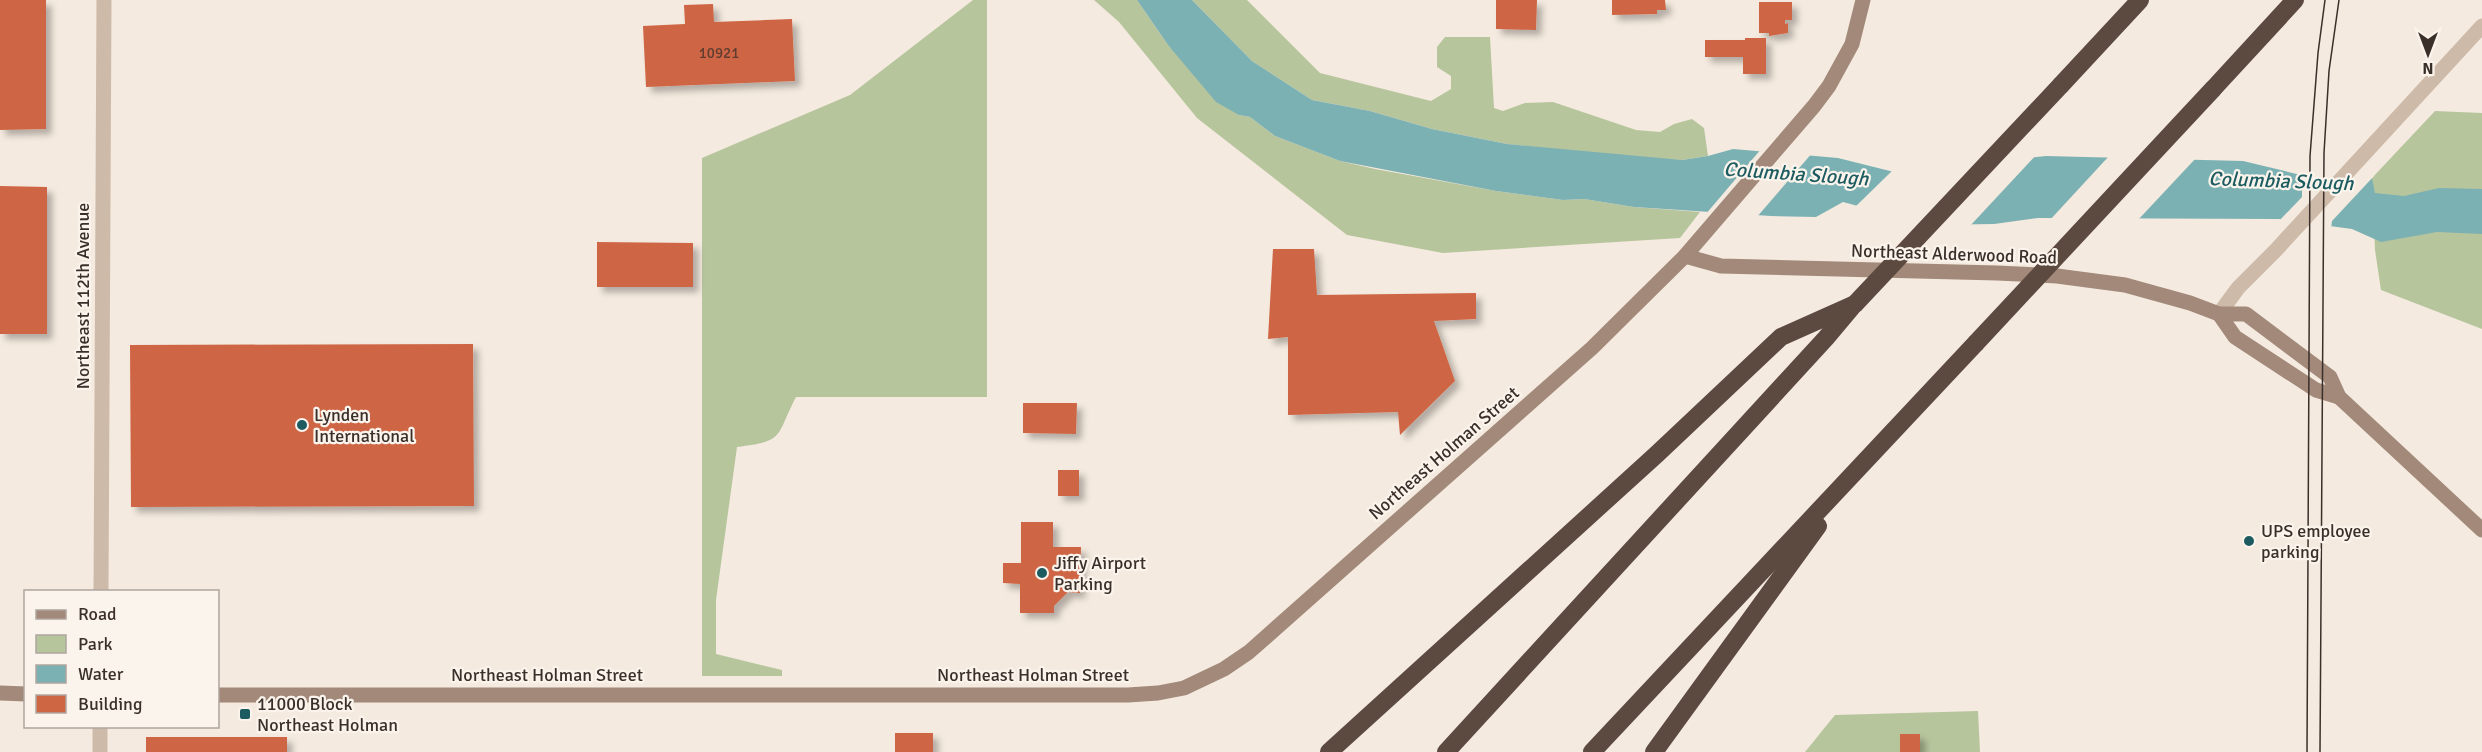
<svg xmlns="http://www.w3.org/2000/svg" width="2482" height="752" font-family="Signika,sans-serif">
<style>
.green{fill:#b7c59d}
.water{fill:#7cb1b4}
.pier{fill:#f4eadf}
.building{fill:#ce6644;filter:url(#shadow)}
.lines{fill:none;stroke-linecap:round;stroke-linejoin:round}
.street{stroke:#cebaa9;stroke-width:15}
.secondary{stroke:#a2897a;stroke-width:15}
.highway{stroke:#5c4940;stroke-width:18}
.tram{stroke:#3b2f2a;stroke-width:1.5}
.highway-bridge{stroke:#5c4940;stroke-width:18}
.poi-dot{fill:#1c5b60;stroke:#fbf4ec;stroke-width:2}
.labels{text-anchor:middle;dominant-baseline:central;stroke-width:4.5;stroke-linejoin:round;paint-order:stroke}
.number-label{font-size:15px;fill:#603d30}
.street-label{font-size:18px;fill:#3b2f2a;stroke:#fbf4ec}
.poi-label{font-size:18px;fill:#3b2f2a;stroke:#fbf4ec;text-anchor:start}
.water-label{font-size:20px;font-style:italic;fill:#1c5b60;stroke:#fbf4ec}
</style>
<defs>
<filter id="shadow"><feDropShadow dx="5.5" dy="5.5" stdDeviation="3" flood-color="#0004"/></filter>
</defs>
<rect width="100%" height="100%" fill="#f4eadf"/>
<g class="green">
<path d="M973,0h14v397h-191c-21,40 -10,44 -59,50l-21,153v54l66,16v6h-80v-518l148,-63z"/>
<path d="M1094,0h43l31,45 71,70 11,2 25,19 65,25 35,8 121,22 67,9 21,-1 50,8 66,5 -20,26 -237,15 -96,-18 -150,-117 -78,-96z"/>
<path d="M1192,0h55l73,73 111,28 20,-12v-13l-14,-9v-20l8,-10h45l4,71 9,3 22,-8 28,-1 83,28 24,2 14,-8 18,-5 12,9 4,28 -26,4 -31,-1 -144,-15 -75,-15 -62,-18 -58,-11 -60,-39z"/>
<path d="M2435,111l47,2v216l-101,-39 -6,-40 -3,-72z"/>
<path d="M1978,711l2,41h-175l30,-37z"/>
</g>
<path class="water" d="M1137,0h55l60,61 60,39 58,11 62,18 75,15 175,16 26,-4 25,-7 105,9 56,14 152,-16 197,5 58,14 71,3 3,15 29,3 35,-8 43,1v45l-45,-2 -56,10 -29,-13 -73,-10 -241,-1 -44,6 -65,1 -86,-23 -27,15 -45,-1 -137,-9 -50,-8 -21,1 -67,-9 -156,-30 -65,-25 -25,-19 -11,-2 -23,-13 -48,-57z"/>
<g class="pier">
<path d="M1762,148l51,4 -57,66 -51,-3z"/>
<path d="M2037,154l-68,73 -41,1 -74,-20 40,-39z"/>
<path d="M2110,155l87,2 -60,64h-88z"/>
<path d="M2302,172l70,3 2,1 -42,45 -1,8 -53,-7 24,-25z"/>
</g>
<g class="building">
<path d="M0,0h46v129l-46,1z"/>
<path d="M1496,0h41l-1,30 -40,-1z"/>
<path d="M1612,0h53l1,10h-9v4l-45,1z"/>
<path d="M1759,2h33v18h-7v4l3,-1v10l-19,3v-3h-10z"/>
<path d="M713,4l1,18 78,-3 3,62 -149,6 -3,-61 42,-2 -1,-19z"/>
<path d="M1745,38h21v36h-23v-17h-38v-17h40z"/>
<path d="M0,186l47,1v147h-47z"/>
<path d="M597,242l96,1v44h-96z"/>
<path d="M1273,249h41l3,46 159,-2v26l-42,2 21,60 -55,54 -2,-23 -110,3v-78l-20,2z"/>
<path d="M473,344l1,162 -343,1 -1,-162z"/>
<path d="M1023,403h54l-1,31 -53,-1z"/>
<rect x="1058" y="470" width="21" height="26"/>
<path d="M1021,522h32v25h28l-1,46 -12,-1 -14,14v7h-34v-29l-17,-1v-20h18z"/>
<rect x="895" y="733" width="38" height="19"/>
<rect x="1900" y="734" width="20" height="18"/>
<rect x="146" y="737" width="141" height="15"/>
</g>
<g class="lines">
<g class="street">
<path d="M2219,314l19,-26 37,-37 207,-225"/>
<path d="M101,592l3,-592"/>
<path d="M100,752v-26"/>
</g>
<g class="secondary">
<path d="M1685,256l36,10 276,7 60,3 68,9 65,18 29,11h27l84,63 9,20 143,133"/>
<path d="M2219,314l16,23 81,53 23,7"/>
<path d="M0,693l26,1"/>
<path d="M218,695h910l30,-2 26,-5 40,-19 25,-17 343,-304 93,-92 129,-150 15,-20 23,-42 11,-44"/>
</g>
<g class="highway">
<path d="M2061,85l79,-85"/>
<path d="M2213,89l82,-89"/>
<path d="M1329,752l328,-298 124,-117 74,-33"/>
<path d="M1446,752l380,-414 26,-31"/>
<path d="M1592,752l384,-409"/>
<path d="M1654,752l164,-226"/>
</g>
<g class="tram">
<path d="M2307,752l3,-596 8,-103 7,-53"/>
<path d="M2320,752l4,-599 5,-82 10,-71"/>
</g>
<g class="highway-bridge">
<path d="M1855,304l206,-219"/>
<path d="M1976,343l237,-254"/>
</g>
</g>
<g class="poi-dot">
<circle cx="302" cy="425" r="6"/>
<circle cx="2249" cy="541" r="6"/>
<circle cx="1042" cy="573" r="6"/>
<rect x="239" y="708" width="12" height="12" rx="3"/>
</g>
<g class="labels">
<g class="number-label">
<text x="719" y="53">10921</text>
</g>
<g class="street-label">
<text transform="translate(1954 254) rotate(2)">Northeast Alderwood Road</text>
<text transform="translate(83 296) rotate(-90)">Northeast 112th Avenue</text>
<text transform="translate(1444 453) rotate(-41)">Northeast Holman Street</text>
<text x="547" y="675">Northeast Holman Street</text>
<text x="1033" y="675">Northeast Holman Street</text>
</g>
<g class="poi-label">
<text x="314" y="415">Lynden<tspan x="314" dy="21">International</tspan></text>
<text x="2261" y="531">UPS employee<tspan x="2261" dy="21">parking</tspan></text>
<text x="1054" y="563">Jiffy Airport<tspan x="1054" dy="21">Parking</tspan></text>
<text x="257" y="704">11000 Block<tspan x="257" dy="21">Northeast Holman</tspan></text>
</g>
<g class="water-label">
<text transform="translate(1796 174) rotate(4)">Columbia Slough</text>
<text transform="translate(2281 181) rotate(2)">Columbia Slough</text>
</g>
</g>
<rect x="24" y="590" width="195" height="138" fill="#fbf4ec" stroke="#aea59e" stroke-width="1.5"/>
<rect x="36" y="610" width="30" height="9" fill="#a2897a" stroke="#aea59e" stroke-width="1.5"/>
<text x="78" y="620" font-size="18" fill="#3b2f2a">Road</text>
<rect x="36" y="635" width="30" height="18" fill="#b7c59d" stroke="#aea59e" stroke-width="1.5"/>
<text x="78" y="650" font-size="18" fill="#3b2f2a">Park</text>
<rect x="36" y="665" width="30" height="18" fill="#7cb1b4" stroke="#aea59e" stroke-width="1.5"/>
<text x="78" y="680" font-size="18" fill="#3b2f2a">Water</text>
<rect x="36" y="695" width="30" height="18" fill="#ce6644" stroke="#aea59e" stroke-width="1.5"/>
<text x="78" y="710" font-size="18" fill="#3b2f2a">Building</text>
<g transform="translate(2428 54) rotate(180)" stroke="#fbf4ec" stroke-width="4.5" paint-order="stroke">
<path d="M0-4.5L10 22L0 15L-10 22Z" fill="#3b2f2a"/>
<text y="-9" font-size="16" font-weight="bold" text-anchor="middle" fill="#3b2f2a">N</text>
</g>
</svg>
